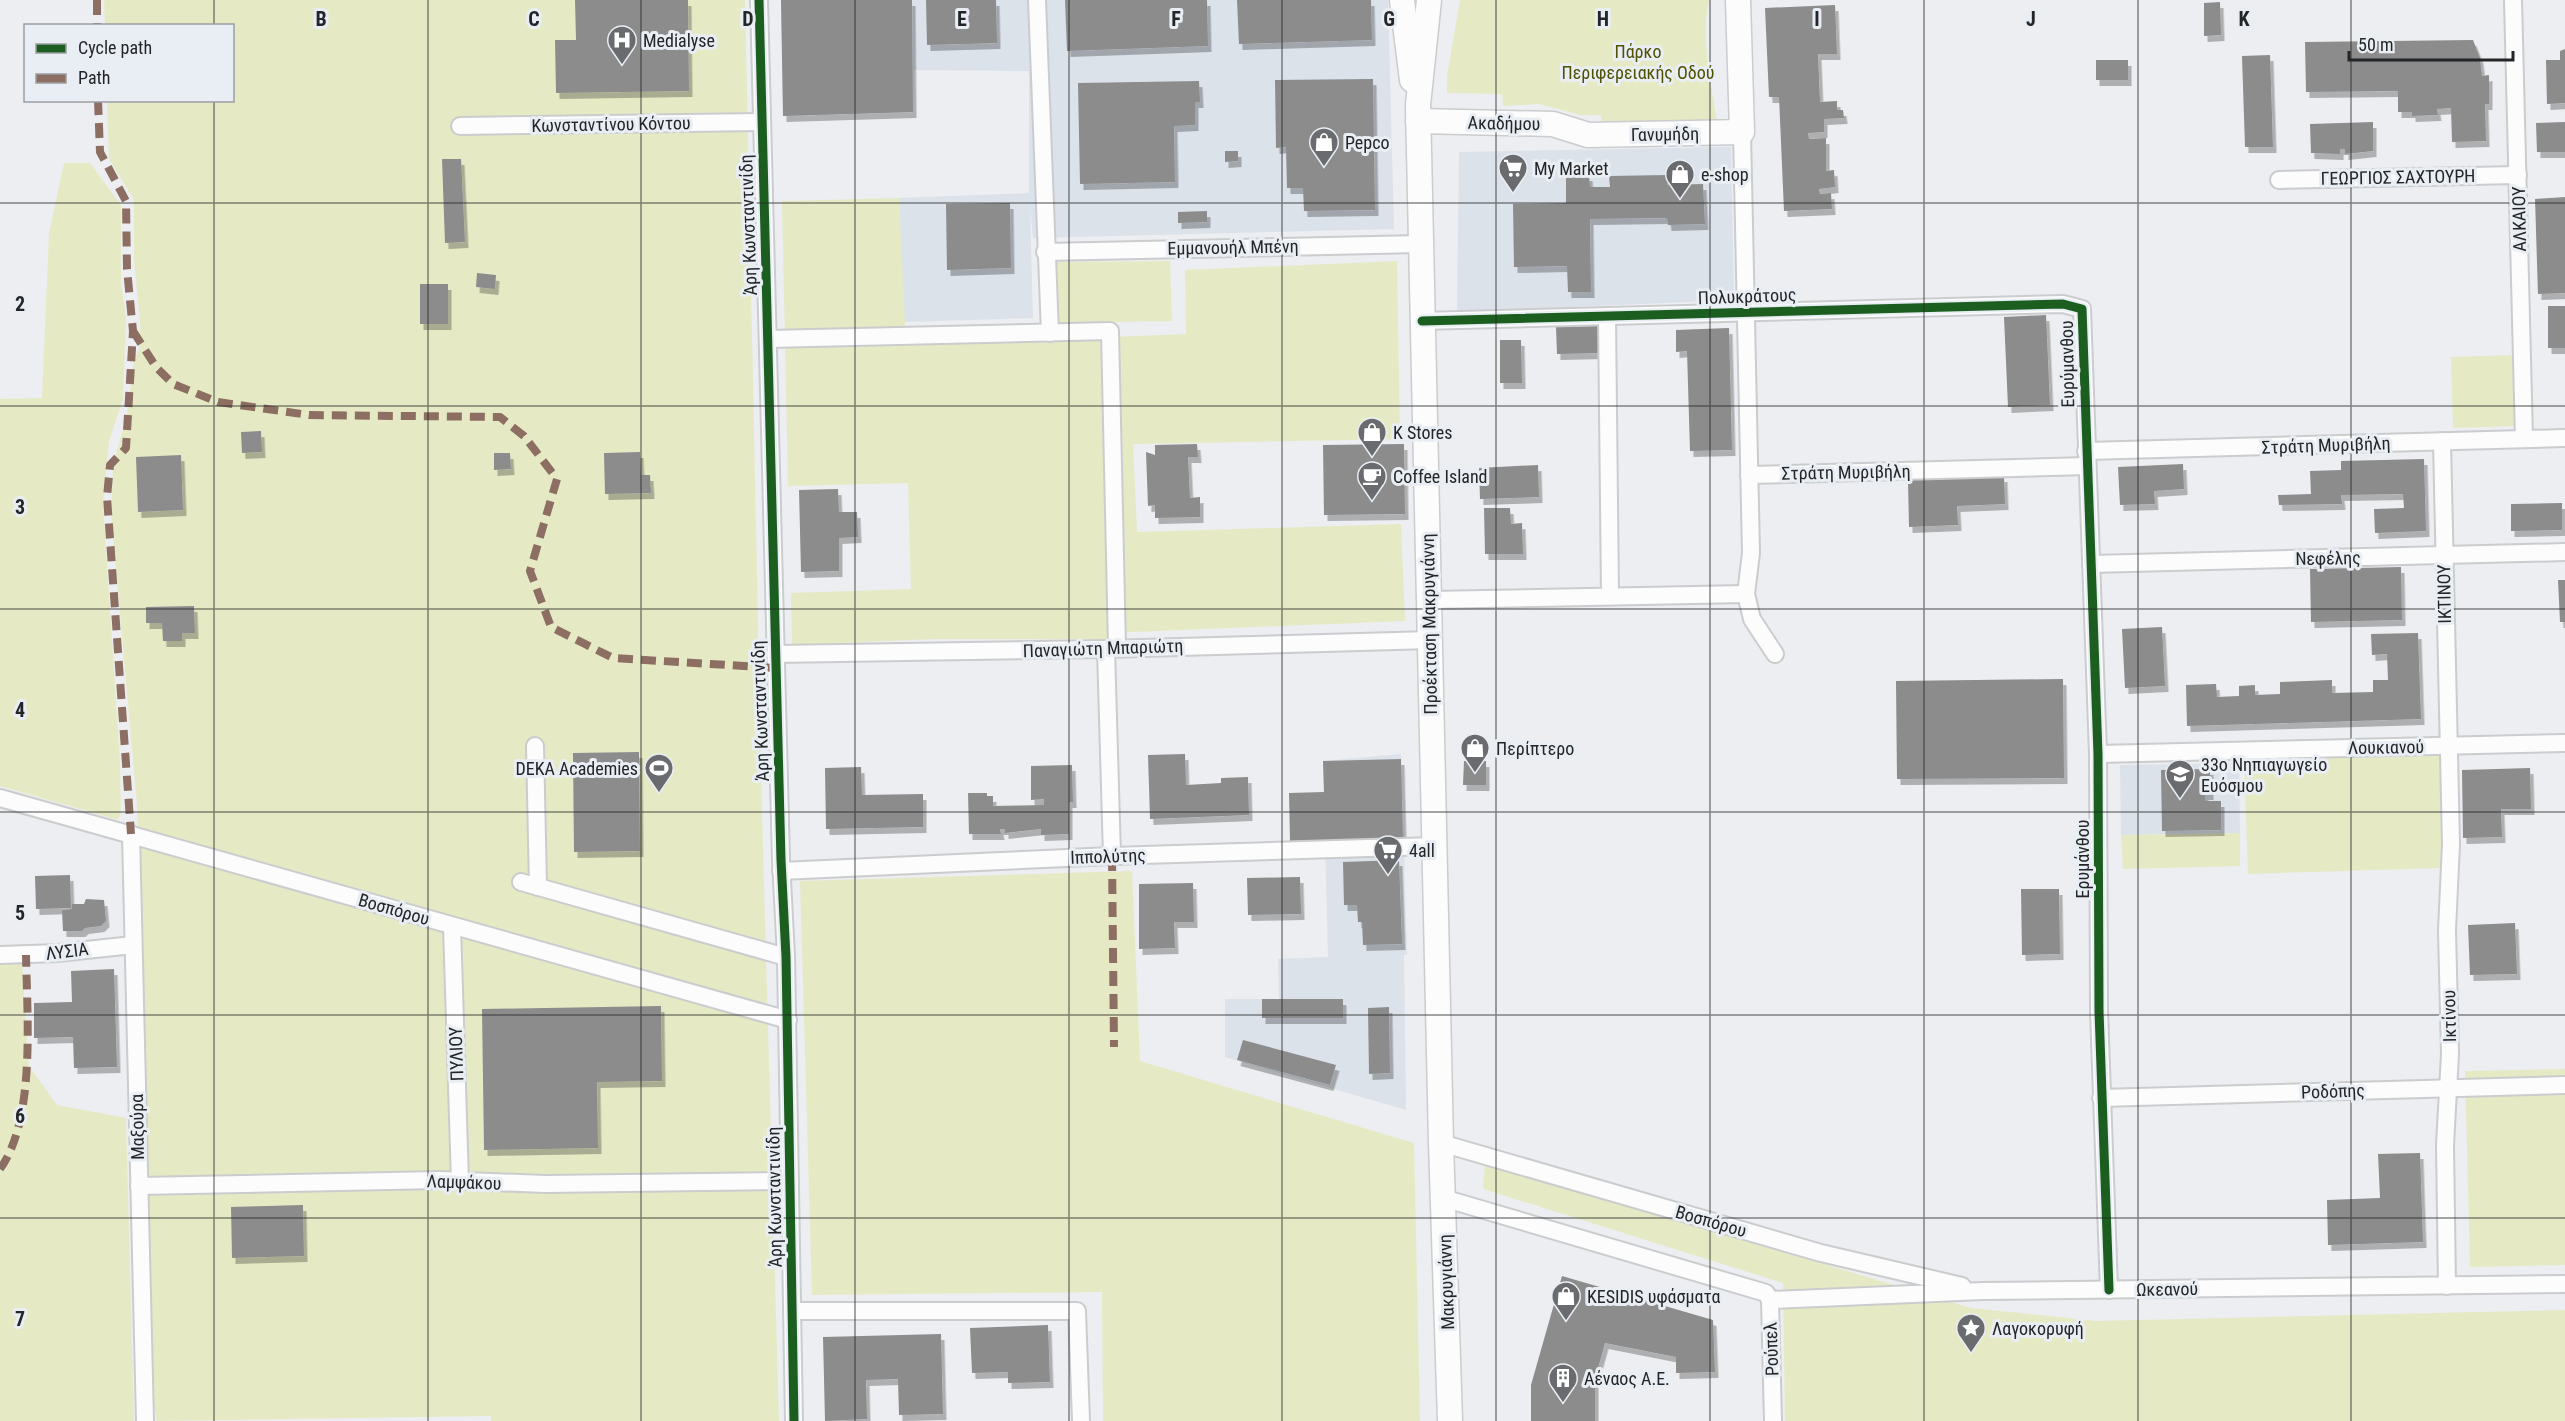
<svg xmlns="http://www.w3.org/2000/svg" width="2565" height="1421" font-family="'Roboto Condensed',sans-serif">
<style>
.built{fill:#dbe2ea}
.green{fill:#e6eac4}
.building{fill:#8c8c8d;filter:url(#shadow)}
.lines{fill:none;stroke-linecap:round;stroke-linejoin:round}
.street-casing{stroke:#caccce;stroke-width:20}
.secondary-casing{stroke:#caccce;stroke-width:27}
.street{stroke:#fcfcfd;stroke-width:16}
.secondary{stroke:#fcfcfd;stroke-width:24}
.quiet{stroke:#8d6e63;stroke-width:8;stroke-dasharray:15 8;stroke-linecap:butt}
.cycleway-casing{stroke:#e9eef4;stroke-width:13}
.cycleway{stroke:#1b5e20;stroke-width:9}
.grid{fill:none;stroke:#232527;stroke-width:1.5;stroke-opacity:0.55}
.labels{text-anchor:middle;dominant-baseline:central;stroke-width:6;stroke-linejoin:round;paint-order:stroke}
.poi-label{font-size:18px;fill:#232527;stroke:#e9eef4;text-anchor:start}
.park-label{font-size:18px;fill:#4f5001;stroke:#e9eef4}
.street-label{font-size:18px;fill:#232527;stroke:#e9eef4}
.grid-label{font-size:20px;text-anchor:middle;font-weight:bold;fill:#232527;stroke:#e9eef4;stroke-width:6;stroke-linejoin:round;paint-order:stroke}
</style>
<defs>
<filter id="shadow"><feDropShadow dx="3.5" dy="6" stdDeviation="0" flood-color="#0004"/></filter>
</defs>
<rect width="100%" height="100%" fill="#eceef1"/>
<g class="built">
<path d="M781,0h607l6,229 -361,9 -3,-30 3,110 -130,4 -4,-124 130,-5v-122l-115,-1 -1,42 -130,4z"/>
<path d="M1731,147l3,153 -277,12 2,-160z"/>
<path d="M1401,754l6,201h-3l2,155 -181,-53v-58h54l-1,-40 50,-2 -5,-196z"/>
<path d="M2239,763l1,70 -119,2 -1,-70z"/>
</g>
<g class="green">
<path d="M104,0h641l17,814 17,607h-288v-5l-334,5 -3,-16 -17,-601 -26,-290 2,-48 14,-52 7,-55 5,-9 1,-28 -6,-62v-60l-25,-41 -2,-58 125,-1v-74l-127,-1z"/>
<path d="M1460,0h249c-9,40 2,82 8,122l-115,4 -1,-11h-21l-41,-11 -36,2 -1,-12 -55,-1v-17z"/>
<path d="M64,163h26l31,42v78l5,35 -3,81 -14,42 -6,62 17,259 1,50 -3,8 -118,-34v-387l42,-1 7,-164z"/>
<path d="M899,198l7,147 280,-11 -1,-64 212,-9 3,178 -267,5 4,88 264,-8 4,97 -297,12v6h-174l-142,6 -1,-52 120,-4 -3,-106 -120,3 -6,-285z"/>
<path d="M1170,261l2,60 -121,2 -4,-61z"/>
<path d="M2517,355l1,71 -65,2 -2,-71z"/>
<path d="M2440,756l2,112 -194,6 -4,-114z"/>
<path d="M2240,833v33l-117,3 -2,-34z"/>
<path d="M1132,871l8,190 274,82 6,278h-317l-1,-129 -290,3 -12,-414z"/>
<path d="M0,963l22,1 7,102 28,39 69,13 8,303h-134z"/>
<path d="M2565,1069v196l-95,2 -5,-196z"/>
<path d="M1485,1163l486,145 125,13 469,-11v111h-780l-2,-138 -300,-94z"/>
</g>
<g class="building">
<path d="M575,0h113l1,91 -133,2 -1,-53h21z"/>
<path d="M781,0h131l1,112 -130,4z"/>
<path d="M926,0h70l1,43 -70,2z"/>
<path d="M1065,0h142l1,46 -141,5z"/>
<path d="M1237,0h134l1,40 -133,4z"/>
<path d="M2220,2l1,33 -17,1v-33z"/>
<path d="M1835,5l2,49h-19l2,48 17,-1v9h6l1,8 -20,1v13l-16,1 1,6 17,-1v33l8,-1 1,17 -16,2 1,5 11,-1 1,16 -48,2 -5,-114h-10l-4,-89z"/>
<path d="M2473,40l7,18 2,18 7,-1v29h-4l1,37 -34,1 -1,-34 -14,1 1,6 -26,1v-4h-14v-21l-92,1 -1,-50z"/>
<path d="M2565,49v54l-18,1 -1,-44h14v-9z"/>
<path d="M2270,55l3,92h-28l-3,-91z"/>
<rect x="2096" y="60" width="32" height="20"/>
<path d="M1373,79l2,131 -71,1 -1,-23h-16l-1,-41 -10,1 -1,-68z"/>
<path d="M1199,81l1,21h-5v23l-21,1 1,56 -95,2 -2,-101z"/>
<path d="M2373,122v29l-28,3v-5h-5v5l-29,-1 -1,-29z"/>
<path d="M2565,122v30h-28l-1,-29z"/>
<path d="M1225,151h13v10l-13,1z"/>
<path d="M442,159h19l4,83 -20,1z"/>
<path d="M1566,175h23l1,12h20l-1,-11 58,-1v10l36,-1 2,40 -37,1 -1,-7 -77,1 1,73h-23l-1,-26 -53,1 -1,-63 53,-1z"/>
<path d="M2565,197v96l-27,1 -3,-95z"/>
<path d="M1010,203l1,65 -64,2 -1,-66z"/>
<path d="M1207,211v11l-29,1v-11z"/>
<path d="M477,273l19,2 -1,14 -19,-2z"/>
<rect x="420" y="284" width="28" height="40"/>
<rect x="2548" y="306" width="17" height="42"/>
<path d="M2046,315l4,90 -42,2 -4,-90z"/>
<path d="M1599,326l1,27 -43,1 -1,-27z"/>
<path d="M1729,328l3,122 -42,1 -3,-100 -11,1v-22z"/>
<path d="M1500,340h21l1,43h-22z"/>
<path d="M261,431l1,21 -20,1 -1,-21z"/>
<path d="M1197,444l1,13h-10l2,41 10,-1v20l-45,1v-13l-7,1 -2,-54 9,3v-10z"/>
<path d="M1404,444l1,70 -81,1 -1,-70z"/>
<path d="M640,452l1,23h9l1,18 -46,1 -1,-41z"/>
<path d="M494,453h16l1,16 -17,1z"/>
<path d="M181,455l2,55 -45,2 -2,-55z"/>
<path d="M2424,459l2,72 -51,2 -1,-24 30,-1 -1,-14 -62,1 1,9 -63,1 -1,-10 33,-1 -1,-23 31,-1v-9z"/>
<path d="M2183,464l1,25 -30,2 1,13 -35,1 -2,-38z"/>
<path d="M1538,465l1,32 -59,2 -1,-31z"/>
<path d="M2004,476l1,28 -48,2 1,19 -49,2 -1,-47z"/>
<path d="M838,489l1,23h18l1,25 -19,1v33l-38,1 -2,-82z"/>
<path d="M2562,503v27l-51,1v-27z"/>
<path d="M1484,508h26l1,16 11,-1 1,31h-38z"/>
<path d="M2401,567l1,53 -91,2 -1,-53z"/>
<path d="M2558,580h7v42h-5z"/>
<path d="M194,606l1,27h-13v8h-19l-1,-18h-16v-16z"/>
<path d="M2162,627l3,59 -40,2 -3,-59z"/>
<path d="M2418,633l3,86 -234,7 -1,-41 30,-1 1,13 22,-1v-10l16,-1v10l25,-1v-12l52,-2v13l41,-1v-12h15l-1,-26 -15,1 -1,-21z"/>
<path d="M2063,679l1,99 -167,1 -1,-98z"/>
<path d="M639,752l1,99 -66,1 -1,-99z"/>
<path d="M1185,754l1,31 35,-2v-5l27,-1 1,38 -99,4 -2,-64z"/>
<path d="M1401,759l2,79 -113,3 -1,-48 35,-1 -1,-31z"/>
<path d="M1464,761h22v24h-23z"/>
<path d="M1072,765l1,37h-4v32l-28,1v-6l-36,4v-4h-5l1,5h-32l-1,-41h19v3h6v10l51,-1v-6l-13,1v-34z"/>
<path d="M861,767l1,28 61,-1v33l-97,2 -1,-61z"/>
<path d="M2530,768l1,41h-30l1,28 -39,1 -1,-68z"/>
<path d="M2210,769v25h-5v7h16v29l-59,1 -1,-61z"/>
<path d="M1399,860l3,84 -39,1 -1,-23h-4l-1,-17h-13l-1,-43z"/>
<path d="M70,875l1,33 -35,1 -1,-33z"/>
<path d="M1300,877l1,37 -53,1 -1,-37z"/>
<path d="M1193,883l1,39h-20l1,26 -36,1v-65z"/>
<path d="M2021,889h38l1,65 -38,1z"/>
<path d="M86,899l18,1 2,21 -5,5 -16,2 -3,3h-19l-1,-21 10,-1v-5h12z"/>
<path d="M2515,923l2,51 -47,1 -2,-50z"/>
<path d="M114,969l3,98 -43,1 -1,-31 -39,1v-35l38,-1 -1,-31z"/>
<rect x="1262" y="999" width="81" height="19"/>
<path d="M661,1006l1,75 -65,1 1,66 -114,2 -2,-141z"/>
<path d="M1389,1007l1,66 -21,1 -1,-66z"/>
<path d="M1243,1040l93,25 -6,20 -93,-25z"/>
<path d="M2420,1153l3,89 -95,3 -1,-45 53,-2 -2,-44z"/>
<path d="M303,1205l1,51 -72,2 -1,-51z"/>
<path d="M1562,1276l151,44 2,52 -39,1v-16l-71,-14 -10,36v42h-64v-36z"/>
<path d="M1048,1325l2,57 -42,1v-11l-36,1 -2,-45z"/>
<path d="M941,1334l2,80 -44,1 -1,-36 -32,1 1,39 -42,2 -2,-84z"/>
</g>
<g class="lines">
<g class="street-casing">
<g id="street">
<path d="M759,0l22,860 5,97 8,464"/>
<path d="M1037,0l13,333"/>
<path d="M2513,0l11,439"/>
<path d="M460,126l302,-4"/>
<path d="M1742,132l9,421 -5,41 6,25 23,35"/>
<path d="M2279,180l239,-5"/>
<path d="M1045,252l376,-8"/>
<path d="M1607,316l3,280"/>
<path d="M1422,321l641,-17 19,5 16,445 1,257 10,279"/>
<path d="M768,339l342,-8 7,316"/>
<path d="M2442,441l9,403 -4,86 3,124 -5,91 2,141"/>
<path d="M2086,451l479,-13"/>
<path d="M1749,475l338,-9"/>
<path d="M2091,564l474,-12"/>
<path d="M1429,600l317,-6"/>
<path d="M1106,649l6,207"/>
<path d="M775,654l331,-5 324,-9"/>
<path d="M535,746l3,141"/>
<path d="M2098,754l467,-11"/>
<path d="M0,798l788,222"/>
<path d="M131,834l14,587"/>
<path d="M781,871l331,-15 322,-10"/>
<path d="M521,882l265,75"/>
<path d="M452,926l8,256"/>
<path d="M0,955l58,-2 75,-8"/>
<path d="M2101,1098l464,-13"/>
<path d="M1441,1143l380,110 141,33"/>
<path d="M139,1186l300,-6 106,4 245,-3"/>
<path d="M1443,1198l323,95 4,7 3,121"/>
<path d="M1770,1300l213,-9 582,-7"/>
<path d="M792,1311h285l4,110"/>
</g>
</g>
<g class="secondary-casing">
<g id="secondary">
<path d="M1402,0l10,80"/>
<path d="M1429,0l-11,105 23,1038 9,278"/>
<path d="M1418,121l135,3 35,11 154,-3 -4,-132"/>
</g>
</g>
<use href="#street" class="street"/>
<use href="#secondary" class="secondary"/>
<g class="quiet">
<path d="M97,0v26"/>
<path d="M98,100l2,52 26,49 1,68 6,62 -7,117 -16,17 -3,32 24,337"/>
<path d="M133,331l23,36 17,17 45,18 91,13 191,2 24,19 33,43 -27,92 21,56 62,31 163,10"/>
<path d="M1112,856l2,191"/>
<path d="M0,1169c36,-50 27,-154 26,-214"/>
</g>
<g class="cycleway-casing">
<g id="cycleway">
<path d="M759,0l22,860 5,97 8,464"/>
<path d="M1422,321l641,-17 19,5 16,445 1,257 10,279"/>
</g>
</g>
<use href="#cycleway" class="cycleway"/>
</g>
<path class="grid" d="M214,0v26M428,0v1421M641,0v1421M855,0v1421M1069,0v1421M1282,0v1421M1496,0v1421M1710,0v1421M1924,0v1421M2138,0v1421M2351,0v1421M214,100v1321M0,203h2565M0,406h2565M0,609h2565M0,812h2565M0,1015h2565M0,1218h2565"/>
<defs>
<g id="hospital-pin" transform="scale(1.5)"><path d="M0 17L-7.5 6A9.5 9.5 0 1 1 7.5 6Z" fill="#696b6e" stroke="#e9eef4"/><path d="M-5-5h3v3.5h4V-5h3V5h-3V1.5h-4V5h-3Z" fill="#fff"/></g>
<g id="shop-pin" transform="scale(1.5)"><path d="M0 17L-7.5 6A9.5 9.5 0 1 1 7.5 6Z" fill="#696b6e" stroke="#e9eef4"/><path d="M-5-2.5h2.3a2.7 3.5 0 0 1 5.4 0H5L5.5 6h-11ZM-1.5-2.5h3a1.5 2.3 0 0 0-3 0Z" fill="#fff"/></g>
<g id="supermarket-pin" transform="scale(1.5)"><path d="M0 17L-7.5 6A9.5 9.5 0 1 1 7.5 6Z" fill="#696b6e" stroke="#e9eef4"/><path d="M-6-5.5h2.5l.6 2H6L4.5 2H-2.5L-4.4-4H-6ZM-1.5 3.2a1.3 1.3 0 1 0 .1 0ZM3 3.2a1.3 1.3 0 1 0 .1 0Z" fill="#fff"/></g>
<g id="cafe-pin" transform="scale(1.5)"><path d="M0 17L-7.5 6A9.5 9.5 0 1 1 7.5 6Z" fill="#696b6e" stroke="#e9eef4"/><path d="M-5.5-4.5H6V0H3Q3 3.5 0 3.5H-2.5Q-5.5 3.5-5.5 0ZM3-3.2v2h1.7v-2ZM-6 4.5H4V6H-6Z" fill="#fff"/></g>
<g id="stadium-pin" transform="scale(1.5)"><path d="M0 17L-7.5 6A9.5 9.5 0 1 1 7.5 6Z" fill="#696b6e" stroke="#e9eef4"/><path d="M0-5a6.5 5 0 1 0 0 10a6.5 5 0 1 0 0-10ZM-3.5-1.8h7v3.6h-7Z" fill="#fff"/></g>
<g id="school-pin" transform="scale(1.5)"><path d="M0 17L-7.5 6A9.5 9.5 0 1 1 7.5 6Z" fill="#696b6e" stroke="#e9eef4"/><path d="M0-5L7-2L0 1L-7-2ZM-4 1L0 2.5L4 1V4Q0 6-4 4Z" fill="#fff"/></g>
<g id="sight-pin" transform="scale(1.5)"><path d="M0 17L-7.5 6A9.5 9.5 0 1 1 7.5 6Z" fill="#696b6e" stroke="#e9eef4"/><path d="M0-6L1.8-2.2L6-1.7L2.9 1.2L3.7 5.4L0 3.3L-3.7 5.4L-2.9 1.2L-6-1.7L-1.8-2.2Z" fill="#fff"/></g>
<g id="building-pin" transform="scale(1.5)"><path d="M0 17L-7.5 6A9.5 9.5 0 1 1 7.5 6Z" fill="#696b6e" stroke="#e9eef4"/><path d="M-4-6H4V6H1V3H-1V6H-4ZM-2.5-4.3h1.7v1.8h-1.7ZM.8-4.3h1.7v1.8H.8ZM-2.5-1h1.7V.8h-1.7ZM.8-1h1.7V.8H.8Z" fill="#fff"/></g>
</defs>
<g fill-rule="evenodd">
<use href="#hospital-pin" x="622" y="40"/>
<use href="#shop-pin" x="1324" y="142"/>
<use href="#supermarket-pin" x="1513" y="168"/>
<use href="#shop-pin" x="1680" y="174"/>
<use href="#shop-pin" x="1372" y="432"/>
<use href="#cafe-pin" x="1372" y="476"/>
<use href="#shop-pin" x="1475" y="748"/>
<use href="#stadium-pin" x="659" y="768"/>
<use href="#school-pin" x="2180" y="774"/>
<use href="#supermarket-pin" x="1388" y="850"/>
<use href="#shop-pin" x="1566" y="1296"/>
<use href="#sight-pin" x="1971" y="1328"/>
<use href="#building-pin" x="1563" y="1378"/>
</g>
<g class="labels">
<g class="poi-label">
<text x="643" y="40">Medialyse</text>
<text x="1345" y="142">Pepco</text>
<text x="1534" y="168">Μy Μarket</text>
<text x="1701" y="174">e-shop</text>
<text x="1393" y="432">K Stores</text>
<text x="1393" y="476">Coffee Island</text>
<text x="1496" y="748">Περίπτερο</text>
<text x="2201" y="764">33ο Νηπιαγωγείο<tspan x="2201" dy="21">Ευόσμου</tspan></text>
<text x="638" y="768" text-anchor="end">DEKA Academies</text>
<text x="1409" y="850">4all</text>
<text x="1587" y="1296">KESIDIS υφάσματα</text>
<text x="1992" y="1328">Λαγοκορυφή</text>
<text x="1584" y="1378">Αέναος Α.Ε.</text>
</g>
<g class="park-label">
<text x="1638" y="51">Πάρκο<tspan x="1638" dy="21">Περιφερειακής Οδού</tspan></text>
</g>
<g class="street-label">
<text transform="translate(1504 123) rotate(1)">Ακαδήμου</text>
<text transform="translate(611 124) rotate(-1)">Κωνσταντίνου Κόντου</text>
<text transform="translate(1665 134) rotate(-1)">Γανυμήδη</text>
<text transform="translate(2398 177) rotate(-1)">ΓΕΩΡΓΙΟΣ ΣΑΧΤΟΥΡΗ</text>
<text transform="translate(2519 219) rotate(-91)">ΑΛΚΑΙΟΥ</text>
<text transform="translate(748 225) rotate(-92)">Άρη Κωνσταντινίδη</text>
<text transform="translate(1233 247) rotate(-1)">Εμμανουήλ Μπένη</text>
<text transform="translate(1747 296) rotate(-2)">Πολυκράτους</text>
<text transform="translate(2067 364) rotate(-91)">Ευρύμανθου</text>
<text transform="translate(2326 445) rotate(-2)">Στράτη Μυριβήλη</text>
<text transform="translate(1846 472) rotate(-1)">Στράτη Μυριβήλη</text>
<text transform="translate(2328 558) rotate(-1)">Νεφέλης</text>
<text transform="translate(2444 594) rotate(-91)">ΙΚΤΙΝΟΥ</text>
<text transform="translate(1429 624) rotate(-91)">Προέκταση Μακρυγιάννη</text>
<text transform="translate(1103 648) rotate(-2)">Παναγιώτη Μπαριώτη</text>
<text transform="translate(760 711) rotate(-92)">Άρη Κωνσταντινίδη</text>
<text transform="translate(2386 747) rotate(-1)">Λουκιανού</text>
<text transform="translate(1108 856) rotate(-2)">Ιππολύτης</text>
<text transform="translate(2082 859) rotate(-90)">Ερυμάνθου</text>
<text transform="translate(394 909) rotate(16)">Βοσπόρου</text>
<text transform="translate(67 951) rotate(-7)">ΛΥΣΙΑ</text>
<text transform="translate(2449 1016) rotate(-91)">Ικτίνου</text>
<text transform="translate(456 1054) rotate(-92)">ΠΥΛΙΟΥ</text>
<text transform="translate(2333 1091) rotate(-2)">Ροδόπης</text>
<text transform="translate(137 1127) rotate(-91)">Μαξούρα</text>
<text transform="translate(464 1182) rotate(2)">Λαμψάκου</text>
<text transform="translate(774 1197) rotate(-91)">Άρη Κωνσταντινίδη</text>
<text transform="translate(1711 1221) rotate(16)">Βοσπόρου</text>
<text transform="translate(1446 1282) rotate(-92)">Μακρυγιάννη</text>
<text transform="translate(2167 1289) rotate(-1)">Ωκεανού</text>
<text transform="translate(1771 1349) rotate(-92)">Ρούπελ</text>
</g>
</g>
<g class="grid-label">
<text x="321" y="26">B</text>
<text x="534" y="26">C</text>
<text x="748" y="26">D</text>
<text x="962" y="26">E</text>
<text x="1176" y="26">F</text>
<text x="1389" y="26">G</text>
<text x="1603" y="26">H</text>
<text x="1817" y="26">I</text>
<text x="2031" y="26">J</text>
<text x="2244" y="26">K</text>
<text x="20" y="311">2</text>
<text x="20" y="514">3</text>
<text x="20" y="717">4</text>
<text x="20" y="920">5</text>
<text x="20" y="1123">6</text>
<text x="20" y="1326">7</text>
</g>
<rect x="24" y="24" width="210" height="78" fill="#e9eef4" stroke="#9a9ea2" stroke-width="1.5"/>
<rect x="36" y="44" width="30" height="9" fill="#1b5e20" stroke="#9a9ea2" stroke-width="1.5"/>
<text x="78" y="54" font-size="18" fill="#232527">Cycle path</text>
<rect x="36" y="74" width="30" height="9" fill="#8d6e63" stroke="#9a9ea2" stroke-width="1.5"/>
<text x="78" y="84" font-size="18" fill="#232527">Path</text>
<path d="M2349 51v9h164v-9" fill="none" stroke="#232527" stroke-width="3"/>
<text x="2358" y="51" font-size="18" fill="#232527" stroke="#e9eef4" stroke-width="4.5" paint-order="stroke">50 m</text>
</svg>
